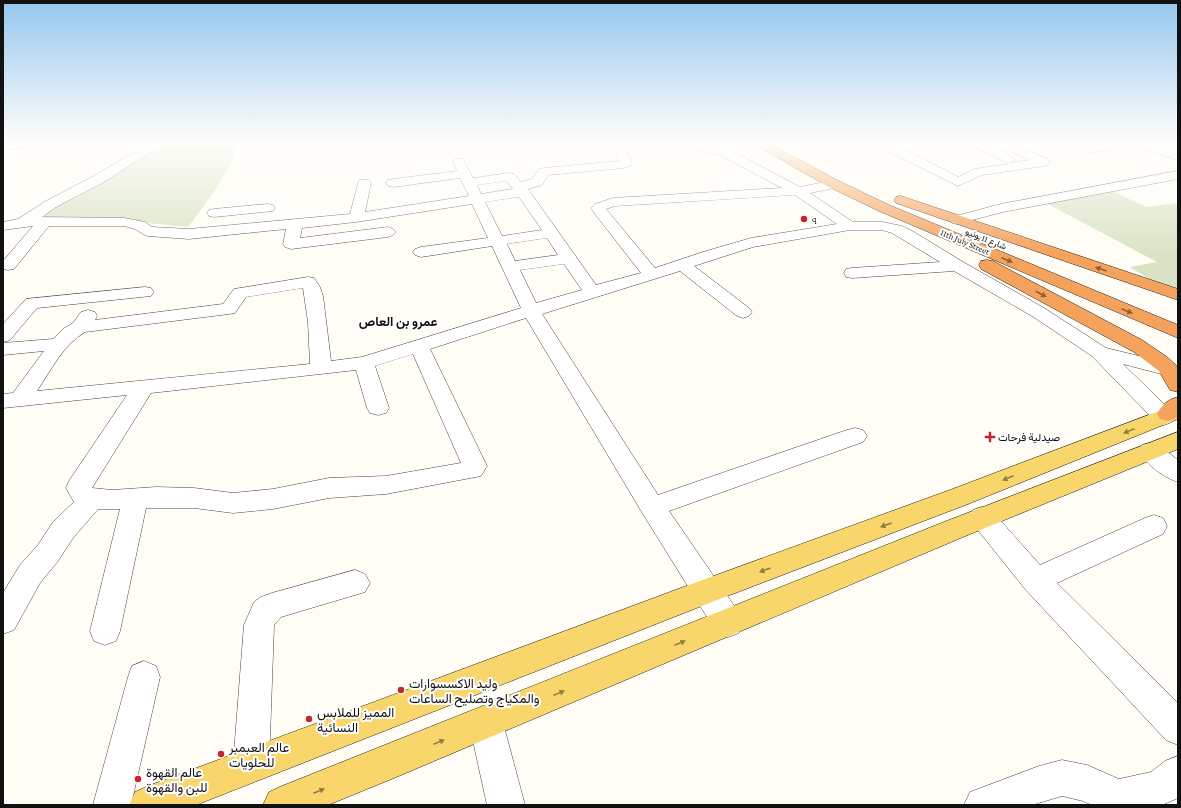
<svg xmlns="http://www.w3.org/2000/svg" width="1181" height="808" font-family="'Crimson Pro',Vazirmatn,serif">
<style>
.cemetery{fill:#d9e3c4}
.lines{fill:none;stroke-linecap:round;stroke-linejoin:round}
.minor-casing{stroke:#444;stroke-width:1}
.major-casing{stroke:#222;stroke-width:1}
.highway-casing{stroke:#222;stroke-width:1}
.minor{fill:#fff;fill-rule:evenodd}
.major{fill:#f9d66b;fill-rule:evenodd}
.highway{fill:#f5a25d;fill-rule:evenodd}
.oneway{fill:#8e613b}
.oneway2{fill:#917d42}
.poi-dot{fill:#c4262e;stroke:#fff;stroke-width:1.5}
.labels{text-anchor:middle;dominant-baseline:central;stroke-width:4;stroke-linejoin:round;paint-order:stroke}
.far-poi-label{font-size:9px;fill:#111;stroke:#fff;text-anchor:start}
.far-street-label{font-size:9px;fill:#111;stroke:#fff}
.poi-label{font-size:11px;fill:#111;stroke:#fff;text-anchor:start}
.quarter-label{font-size:13px;font-weight:bold;fill:#111;stroke:#fff}
.near-poi-label{font-size:13px;fill:#111;stroke:#fff;text-anchor:start}
</style>
<rect width="100%" height="100%" fill="#fffdf5"/>
<g class="cemetery">
<path d="M173,142h67c-11,32 -32,58 -52,85l-82,-8 -59,-1 -2,-4 15,-11 18,-6 32,-20 32,-23 14,-3z"/>
<path d="M1112,191l34,16 32,-4v88l-23,-8 -25,-16 27,-5 -109,-58z"/>
</g>
<g class="lines">
<g class="minor-casing">
<g id="minor">
<path d="M3,142h42l-6,4 -36,4z"/>
<path d="M152,142h15l-65,41 -46,24 -14,10 82,1 21,4 7,5 37,2 161,-15 9,-34h10l2,3 -6,29 104,-16 -9,-18 -67,9 -5,-1 -2,-3 2,-3 5,-1 64,-8 -4,-9 2,-3h8l10,19 36,-5 5,1 7,8 11,-3 7,-10 5,-1 75,-7 -8,-19h12l9,21 -2,3 -7,2 -75,7 -6,10 -14,4 68,96 45,-12 -46,-59 -4,-6 4,-4 18,-6 169,-10 -62,-33 -42,-11 -2,-2h26l26,7 72,38 34,-7 5,1 2,3 -2,3 -29,6 43,29h29l20,4 12,6 49,30 81,46 62,40 70,17 2,7 -2,3 -7,1 -46,-12 49,48 3,5 -3,5 -8,3 -8,-3 -64,-66 -60,-40 -78,-45 -102,7 -6,-1 -2,-4 2,-4 6,-1 88,-6 -48,-29 -10,-3h-32l-97,17 -59,19 55,42 3,4 -3,4 -6,2 -6,-2 -57,-45 -138,43 116,181 189,-65 8,-2 8,2 4,6 -4,6 -194,69 70,102 4,10 -4,10 -11,4 -11,-4 -74,-119 -117,-196 -96,31 57,117 -6,10 -95,18 -57,4 -56,11 -40,4 -39,-5h-48l-26,123 -4,10 -11,4 -11,-4 -4,-10 30,-122h-22l-25,29 -15,23 -18,22 -26,47 -11,4v-41l17,-28 18,-20 15,-23 21,-20 -8,-14 3,-7 58,-86 -124,13v-14l10,-1 31,-42 -41,4v-12l50,-4 10,-10 10,-6 8,-11 7,-2 7,2 2,4 -2,4 128,-16 11,-15 74,-12 6,1 6,9 3,9 8,65 31,-4 159,-49 -29,-62 -71,11 -6,-2 -2,-3 2,-3 6,-2 67,-9 -16,-34 -116,18 -54,6 -2,10 88,-11 5,2 3,3 -3,3 -5,2 -97,12 -6,-2 -2,-3 3,-15 -97,10 -41,-3 -5,-2 -8,-5 -11,-3h-75l-35,43 -6,1 -5,-1v-8l30,-35 -30,4v-8l15,-3 28,-18 46,-24zM506,181l7,8 -32,5 -4,-9zM795,195l42,29 -86,14 -48,14 -48,16 -49,-59 9,-3zM519,197l23,33 -40,6 -17,-34zM547,238l11,17 -43,6 -8,-17zM564,264l18,26 -46,13 -16,-33zM303,288l5,34 2,42 -273,27c14,-21 26,-46 48,-59l144,-18 6,-1 11,-16zM413,354l48,109 -75,13 -57,2 -56,11 -40,4 -39,-5 -38,-1 -44,3 -20,-2 59,-95 205,-23 11,38 3,5 8,2 8,-2 3,-5 -14,-42z"/>
<path d="M876,142h67l-6,4 -33,3 54,28 16,-8 35,-5 -40,-20 -2,-2h16l30,15 2,3 -5,3 20,-3 -37,-16 -2,-2h17l40,17 2,3 -2,3 -4,1 -62,9 -24,11 -73,-36z"/>
<path d="M1114,142h33l31,10v8l-42,-14 -46,7 -4,-1 -2,-3 2,-3z"/>
<path d="M1178,171v8l-175,33 -46,12 -5,-1 -2,-3 2,-3 49,-13z"/>
<path d="M268,204l5,1 2,3 -2,3 -59,6 -5,-1 -2,-3 2,-3 5,-1z"/>
<path d="M145,287l6,1 3,4 -3,4 -114,12 -27,32 -7,2v-18l23,-25z"/>
<path d="M1150,443l8,2 20,15v22c-14,-4 -32,-18 -40,-31l4,-6z"/>
<path d="M982,507l9,3 49,55 105,-47 9,-3 9,3 4,8 -4,8 -106,49 121,120v42l-12,-5 -141,-151 -52,-65 -4,-7 4,-7z"/>
<path d="M355,570l10,4 5,9 -5,9 -84,25 -7,8 -5,140 -5,13 -13,5 -13,-5 -5,-13 11,-140 10,-23 7,-5 11,-4z"/>
<path d="M144,661l12,5 4,11 -29,128h-38l35,-128 4,-11z"/>
<path d="M486,706l12,5 5,12 22,82h-38l-18,-82 5,-12z"/>
<path d="M1178,756v42l-16,7h-70l-9,-4 -21,-5 -30,9h-68l6,-13 69,-26 23,-6 25,5 32,14 32,-7 14,-11z"/>
</g>
</g>
<g class="major-casing">
<g id="major">
<path d="M1178,404v15l-210,85 -251,96 -521,205h-67l6,-13 13,-6 549,-204 253,-92z"/>
<path d="M1178,432v17l-215,88 -569,241 -66,27h-65l6,-13 13,-6 662,-264z"/>
</g>
</g>
<g class="highway-casing">
<g id="highway">
<path d="M751,142h15l73,39 50,24 289,120v13l-299,-127 -50,-24z"/>
<path d="M901,196l277,93v11l-282,-97 -2,-3 2,-3z"/>
<path d="M987,260l6,1 149,79 25,17 11,10v25l-8,-2 -11,-19 -25,-19 -153,-83 -2,-4 2,-4z"/>
<path d="M1178,397v20l-10,4 -8,-2 -3,-5c5,-9 11,-15 21,-17z"/>
</g>
</g>
<use href="#minor" class="minor"/>
<use href="#major" class="major"/>
<use href="#highway" class="highway"/>
</g>
<defs><path id="oneway-solid" d="M-6-.8H1V-3.2L6.5 0L1 3.2V.8H-6Z"/></defs>
<g class="oneway">
<use href="#oneway-solid" transform="translate(1007 260) rotate(23)"/>
<use href="#oneway-solid" transform="translate(1101 269) rotate(-161)"/>
<use href="#oneway-solid" transform="translate(1041 294) rotate(28)"/>
<use href="#oneway-solid" transform="translate(1127 311) rotate(23)"/>
</g>
<g class="oneway2">
<use href="#oneway-solid" transform="translate(1129 431) rotate(158)"/>
<use href="#oneway-solid" transform="translate(1008 478) rotate(158)"/>
<use href="#oneway-solid" transform="translate(886 525) rotate(160)"/>
<use href="#oneway-solid" transform="translate(765 570) rotate(160)"/>
<use href="#oneway-solid" transform="translate(680 643) rotate(-22)"/>
<use href="#oneway-solid" transform="translate(559 693) rotate(-22)"/>
<use href="#oneway-solid" transform="translate(439 742) rotate(-22)"/>
<use href="#oneway-solid" transform="translate(319 791) rotate(-22)"/>
</g>
<linearGradient id="sky" x2="0" y2="1"><stop stop-color="#95c6ee"/><stop offset="0.56" stop-color="#fffefa"/><stop offset="1" stop-color="#fffefa" stop-opacity="0"/></linearGradient>
<rect width="1181" height="255" fill="url(#sky)"/>
<g class="poi-dot">
<circle cx="804" cy="219" r="4"/>
<path d="M988 431h4v4h4v4h-4v4h-4v-4h-4v-4h4z"/>
<circle cx="401" cy="690" r="4"/>
<circle cx="309" cy="719" r="4"/>
<circle cx="221" cy="754" r="4"/>
<circle cx="138" cy="779" r="4"/>
</g>
<g class="labels">
<g class="far-poi-label">
<text x="812" y="219">q</text>
</g>
<g class="far-street-label">
<text transform="translate(986 239) rotate(22)">شارع 11يونيو</text>
<text transform="translate(965 242) rotate(23)">11th July Street</text>
</g>
<g class="poi-label">
<text x="998" y="437">صيدلية فرحات</text>
</g>
<g class="quarter-label">
<text x="398" y="321">عمرو بن العاص</text>
</g>
<g class="near-poi-label">
<text x="409" y="683">وليد الاكسسوارات<tspan x="409" dy="15">والمكياج وتصليح الساعات</tspan></text>
<text x="317" y="712">المميز للملابس<tspan x="317" dy="15">النسائية</tspan></text>
<text x="229" y="747">عالم العبمبر<tspan x="229" dy="15">للحلويات</tspan></text>
<text x="146" y="772">عالم القهوة<tspan x="146" dy="15">للبن والقهوة</tspan></text>
</g>
</g>
<rect width="1181" height="808" fill="none" stroke="#111111" stroke-width="8"/>
</svg>
